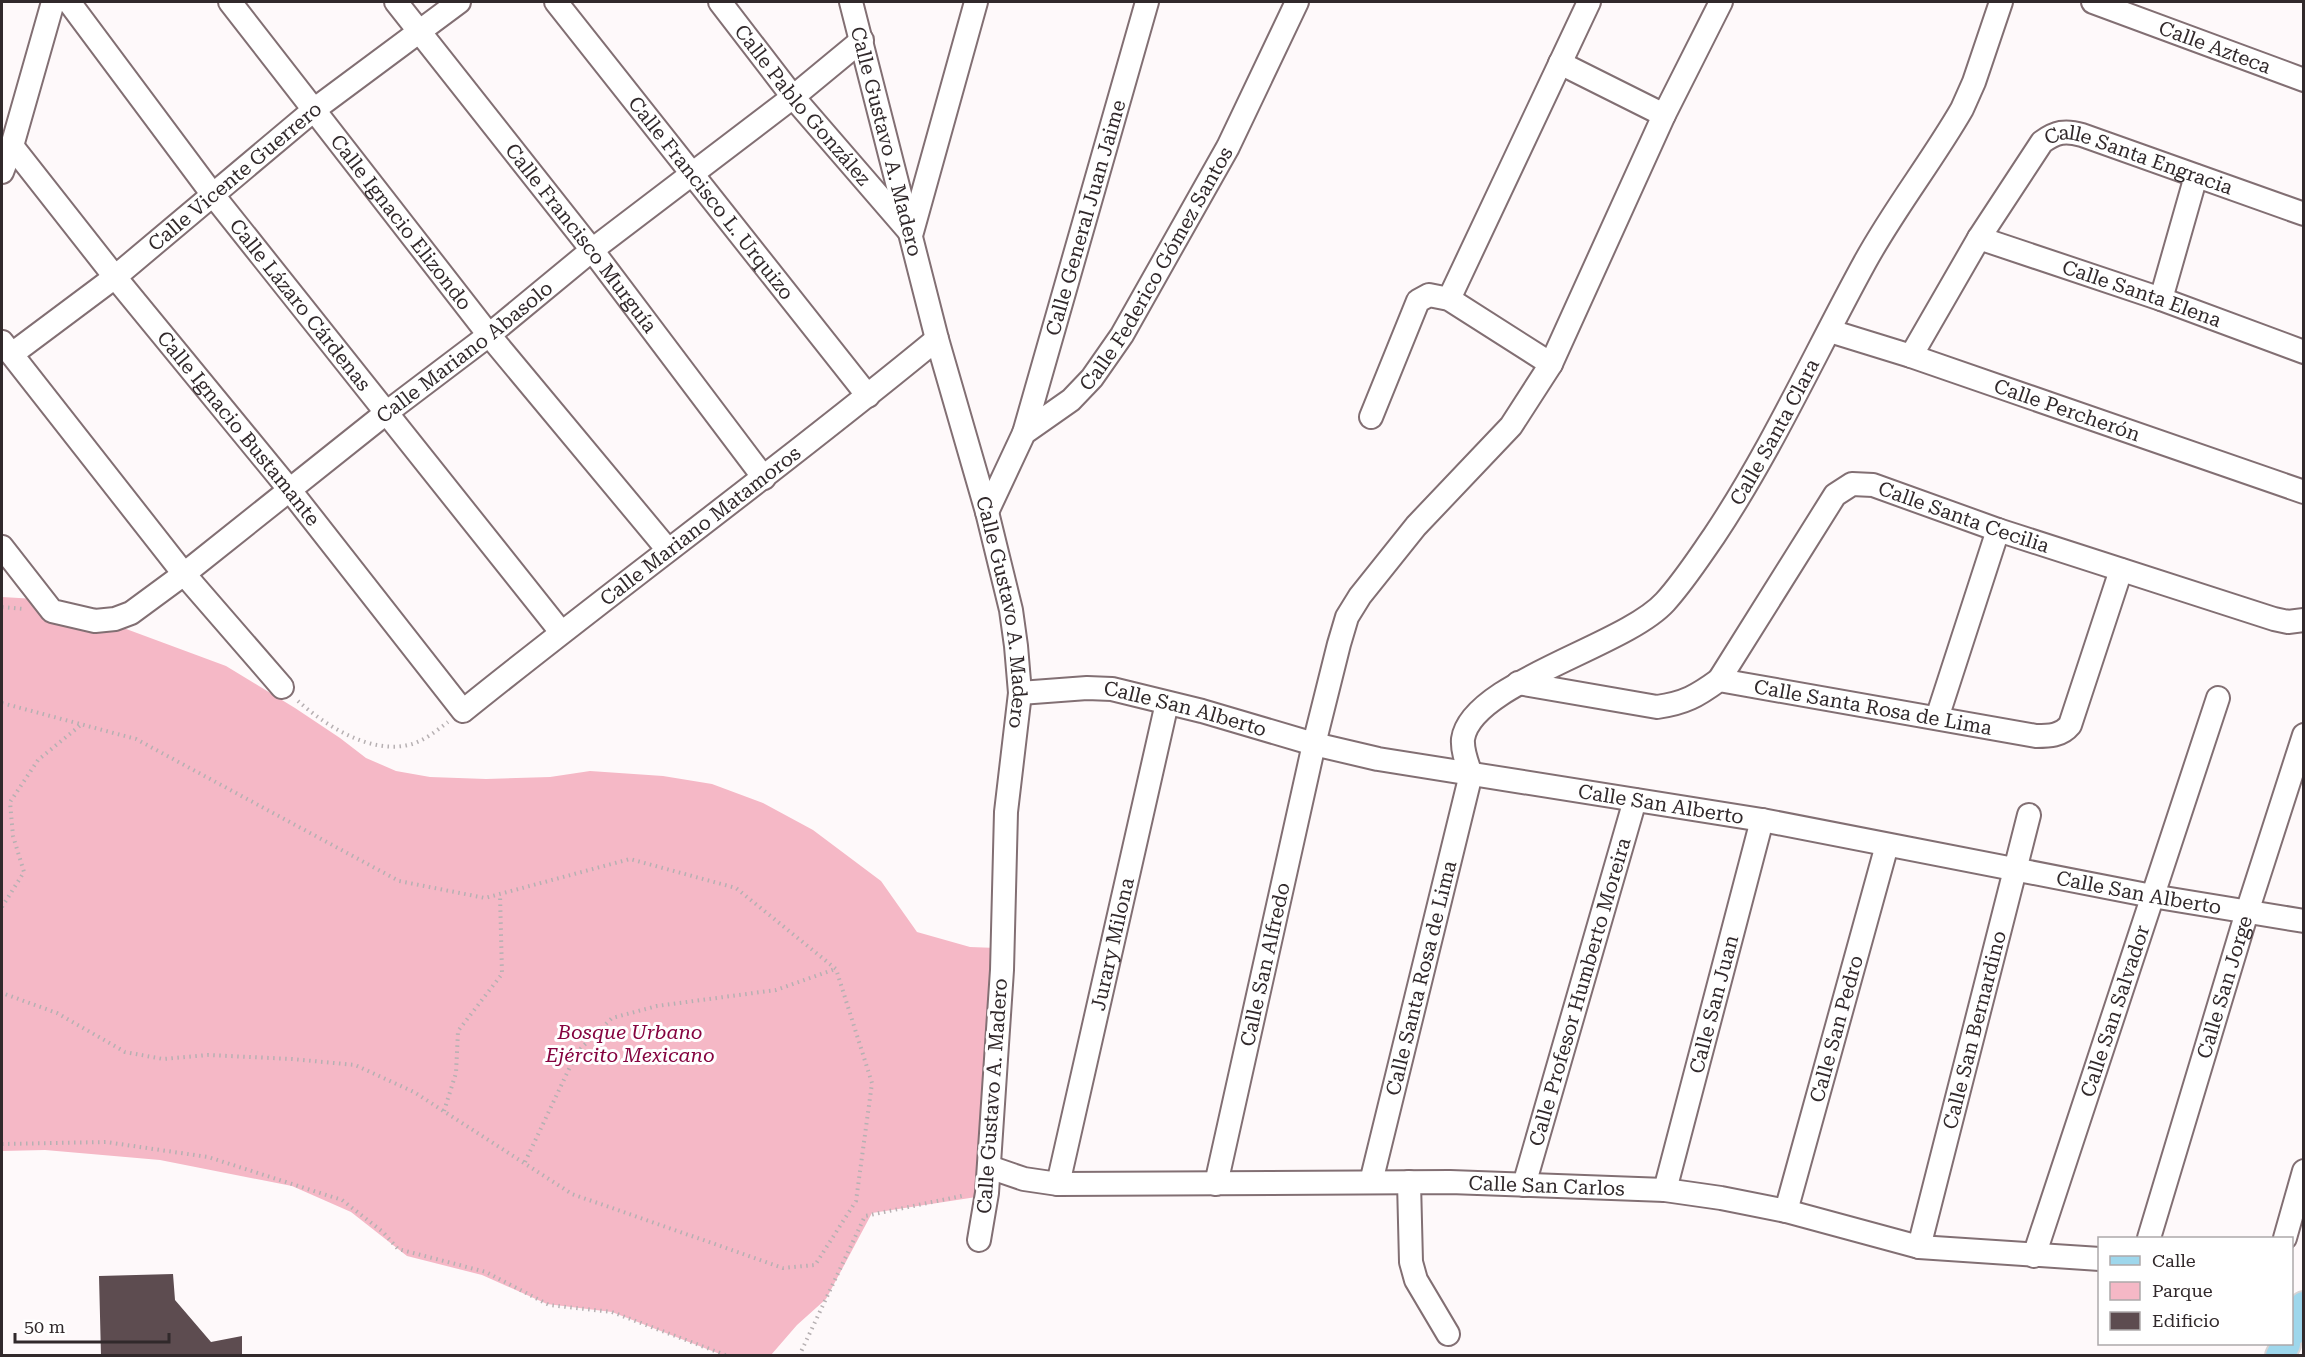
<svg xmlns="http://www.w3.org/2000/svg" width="2305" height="1357" font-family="'Roboto Serif',serif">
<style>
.green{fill:#f5b8c6}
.building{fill:#5d4c50}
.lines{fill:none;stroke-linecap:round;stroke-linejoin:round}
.minor-casing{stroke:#826f73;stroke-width:26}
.major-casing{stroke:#d6d4d5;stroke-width:32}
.path{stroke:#b6b0b2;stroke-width:4;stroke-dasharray:1.5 4.5;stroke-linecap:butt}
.minor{stroke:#fff;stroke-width:22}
.major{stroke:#9ed7ec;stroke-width:28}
.labels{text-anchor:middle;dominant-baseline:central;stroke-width:6;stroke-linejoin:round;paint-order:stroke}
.street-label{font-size:20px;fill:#31292b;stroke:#fff}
.park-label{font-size:20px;font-style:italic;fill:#85033f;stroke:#fff}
</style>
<rect width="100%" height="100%" fill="#fef9fa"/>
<path class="green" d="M2,597l34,2 74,24 116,43 69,42 45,30 26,20 30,13 34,6 56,2 64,-2 40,-6 73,5 49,8 51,19 50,27 68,51 36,51 53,15 27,1 -1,246 -124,19 -46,86 -29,26 -26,30 -46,1 -113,-44 -65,-8 -65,-29 -75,-19 -56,-44 -59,-26 -132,-26 -115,-10 -43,1z"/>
<path class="building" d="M173,1274l2,26 36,42 31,-6v20h-141l-2,-80z"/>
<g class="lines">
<g class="minor-casing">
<g id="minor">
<path id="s1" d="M69,2l144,193 348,437"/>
<path id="s2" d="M230,2l259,333 179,215"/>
<path id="s3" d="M396,2l196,248 172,228"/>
<path id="s4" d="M556,2l312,394"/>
<path id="s5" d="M720,2l73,95 115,133"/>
<path id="s6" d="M851,2l86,337 50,173 24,98 5,36 4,47 -14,119 -4,158 -15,223 -8,47"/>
<path id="s7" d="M2093,2l211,78"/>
<path d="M1560,63l104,52"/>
<path id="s8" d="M12,146l103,131 174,212 174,222c156,-126 319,-244 474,-372"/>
<path d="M2,172l10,-26 41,-144"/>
<path d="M912,232l64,-230"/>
<path id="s9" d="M1979,238l182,61 143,53"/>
<path d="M1449,299l140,-297"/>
<path d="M2161,299l35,-123"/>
<path id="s10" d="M1830,331l81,25 393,136"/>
<path d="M2,342l182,232 98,113"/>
<path id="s11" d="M12,354l103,-77 200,-168 144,-107"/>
<path id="s12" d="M1911,356l68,-118 63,-96c14,-10 23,-12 40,-7l222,79"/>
<path d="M1371,417l47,-116 11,-6 20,4 102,65"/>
<path id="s13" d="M1024,433l123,-431"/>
<path id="s14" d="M987,512l37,-79 47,-33 21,-22 30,-43 106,-188 69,-145"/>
<path id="s15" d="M2,547l50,64 43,10 20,-2 16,-6 53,-39 202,-161 103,-78 103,-85 201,-153 69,-57"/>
<path id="s16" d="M1719,680l116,-185 17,-11 21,1 125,45 276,89 14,3 16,-2"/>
<path id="s17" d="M1518,683l139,24c28,-4 40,-11 62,-27l317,56c13,0 25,0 34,-11l51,-155"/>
<path id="s18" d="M1020,693l67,-5 25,1 90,22 112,33 64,15 384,61 390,76 152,25"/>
<path d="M1937,718l61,-188"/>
<path id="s19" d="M989,1167l35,12 34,5 392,-2 215,8 56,8 65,13 133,36 181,12"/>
<path id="s20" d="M1371,1182l100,-408c-4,-11 -9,-23 -8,-35 8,-56 161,-92 202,-137 19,-21 33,-43 49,-66 58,-87 101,-183 151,-274 29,-53 67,-101 97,-153l12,-27 27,-80"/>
<path d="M1409,1182l2,80 5,18 32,54"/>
<path id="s21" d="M1058,1184l109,-481"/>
<path id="s22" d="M1216,1184l98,-440 25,-100 8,-27 13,-21 56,-70 95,-100 40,-62 113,-249 57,-113"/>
<path id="s23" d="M1524,1185l111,-385"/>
<path id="s24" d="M1665,1190l97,-370"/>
<path id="s25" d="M1786,1211l101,-366"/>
<path id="s26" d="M2149,1238l98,-326 57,-177"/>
<path d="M2285,1238l19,-67"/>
<path id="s27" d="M1919,1247l110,-432"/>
<path id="s28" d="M2034,1256l184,-558"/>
</g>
</g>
<g class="major-casing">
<g id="major">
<path d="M2292,1332l12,-26"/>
<path d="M2280,1356l6,-12"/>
</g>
</g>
<g class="path">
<path d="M2,607l22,2"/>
<path d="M298,701c27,24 71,53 110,44 15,-3 28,-14 40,-23"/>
<path d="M2,703l134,36 263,142 86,17 145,-39 106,29 100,81 36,114 -16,118 -41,64 -32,3 -211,-74 -158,-102 -59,-27 -63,-6 -84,-4 -45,4 -38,-7 -68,-39 -55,-20"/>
<path d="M2,907l22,-35 -11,-36 -3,-34 28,-42 44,-36"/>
<path d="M444,1111l12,-38 2,-42 44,-57 -2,-80"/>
<path d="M2,1144l104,-2 102,15 134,43 41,32 15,17 88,23 63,33 63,7 116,44"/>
<path d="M525,1162l52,-110 35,-34 45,-12 119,-16 59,-21"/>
<path d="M799,1356l66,-140 101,-21"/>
</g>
<use href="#minor" class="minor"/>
<use href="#major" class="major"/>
</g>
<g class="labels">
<g class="street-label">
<text stroke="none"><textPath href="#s7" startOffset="130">Calle Azteca</textPath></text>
<text stroke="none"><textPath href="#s5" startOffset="132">Calle Pablo González</textPath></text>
<text stroke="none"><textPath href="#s6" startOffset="144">Calle Gustavo A. Madero</textPath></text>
<text stroke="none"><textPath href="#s12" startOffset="354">Calle Santa Engracia</textPath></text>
<text stroke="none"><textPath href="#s11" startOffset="285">Calle Vicente Guerrero</textPath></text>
<text stroke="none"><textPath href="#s4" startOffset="250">Calle Francisco L. Urquizo</textPath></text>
<text stroke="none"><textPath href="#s13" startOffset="224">Calle General Juan Jaime</textPath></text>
<text stroke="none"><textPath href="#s2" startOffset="279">Calle Ignacio Elizondo</textPath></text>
<text stroke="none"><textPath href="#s3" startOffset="300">Calle Francisco Murguía</textPath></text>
<text stroke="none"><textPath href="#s14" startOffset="302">Calle Federico Gómez Santos</textPath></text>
<text stroke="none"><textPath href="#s9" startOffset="172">Calle Santa Elena</textPath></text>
<text stroke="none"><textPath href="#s1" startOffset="381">Calle Lázaro Cárdenas</textPath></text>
<text stroke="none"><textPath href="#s15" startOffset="586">Calle Mariano Abasolo</textPath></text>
<text stroke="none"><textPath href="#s10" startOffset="250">Calle Percherón</textPath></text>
<text stroke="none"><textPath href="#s8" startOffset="362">Calle Ignacio Bustamante</textPath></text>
<text stroke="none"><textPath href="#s20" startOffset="908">Calle Santa Clara</textPath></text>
<text stroke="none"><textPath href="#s16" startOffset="356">Calle Santa Cecilia</textPath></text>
<text stroke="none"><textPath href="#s8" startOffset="1024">Calle Mariano Matamoros</textPath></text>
<text stroke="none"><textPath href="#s6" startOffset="630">Calle Gustavo A. Madero</textPath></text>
<text stroke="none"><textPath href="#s17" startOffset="366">Calle Santa Rosa de Lima</textPath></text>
<text stroke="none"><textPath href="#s18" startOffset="168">Calle San Alberto</textPath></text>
<text stroke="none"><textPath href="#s18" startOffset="654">Calle San Alberto</textPath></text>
<text stroke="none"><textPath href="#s18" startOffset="1140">Calle San Alberto</textPath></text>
<text stroke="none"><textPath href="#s21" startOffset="246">Jurary Milona</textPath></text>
<text stroke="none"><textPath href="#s22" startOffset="225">Calle San Alfredo</textPath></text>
<text stroke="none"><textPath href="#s20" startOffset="210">Calle Santa Rosa de Lima</textPath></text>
<text stroke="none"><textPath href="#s26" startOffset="262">Calle San Jorge</textPath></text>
<text stroke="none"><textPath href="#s23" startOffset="201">Calle Profesor Humberto Moreira</textPath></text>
<text stroke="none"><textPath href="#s24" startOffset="192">Calle San Juan</textPath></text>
<text stroke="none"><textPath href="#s28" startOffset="258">Calle San Salvador</textPath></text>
<text stroke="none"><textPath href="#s25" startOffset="189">Calle San Pedro</textPath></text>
<text stroke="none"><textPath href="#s27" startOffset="224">Calle San Bernardino</textPath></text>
<text transform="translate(992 1096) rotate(-86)">Calle Gustavo A. Madero</text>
<text stroke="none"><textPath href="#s19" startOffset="560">Calle San Carlos</textPath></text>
</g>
<g class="park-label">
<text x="630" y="1032">Bosque Urbano<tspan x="630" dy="23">Ejército Mexicano</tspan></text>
</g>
</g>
<rect width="2305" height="1357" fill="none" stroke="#31292b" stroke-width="6"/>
<rect x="2098" y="1237" width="195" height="108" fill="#ffffff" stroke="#ada9aa" stroke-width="1.5"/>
<rect x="2110" y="1256" width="30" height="9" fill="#9ed7ec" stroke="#ada9aa" stroke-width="1.5"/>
<text x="2152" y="1267" font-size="18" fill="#31292b">Calle</text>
<rect x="2110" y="1282" width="30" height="18" fill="#f5b8c6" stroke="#ada9aa" stroke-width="1.5"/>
<text x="2152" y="1297" font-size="18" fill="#31292b">Parque</text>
<rect x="2110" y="1312" width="30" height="18" fill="#5d4c50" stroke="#ada9aa" stroke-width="1.5"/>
<text x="2152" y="1327" font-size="18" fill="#31292b">Edificio</text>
<path d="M15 1333v9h154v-9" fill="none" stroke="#31292b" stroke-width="3"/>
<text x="24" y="1333" font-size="18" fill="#31292b" stroke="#ffffff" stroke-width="4.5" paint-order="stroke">50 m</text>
</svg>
